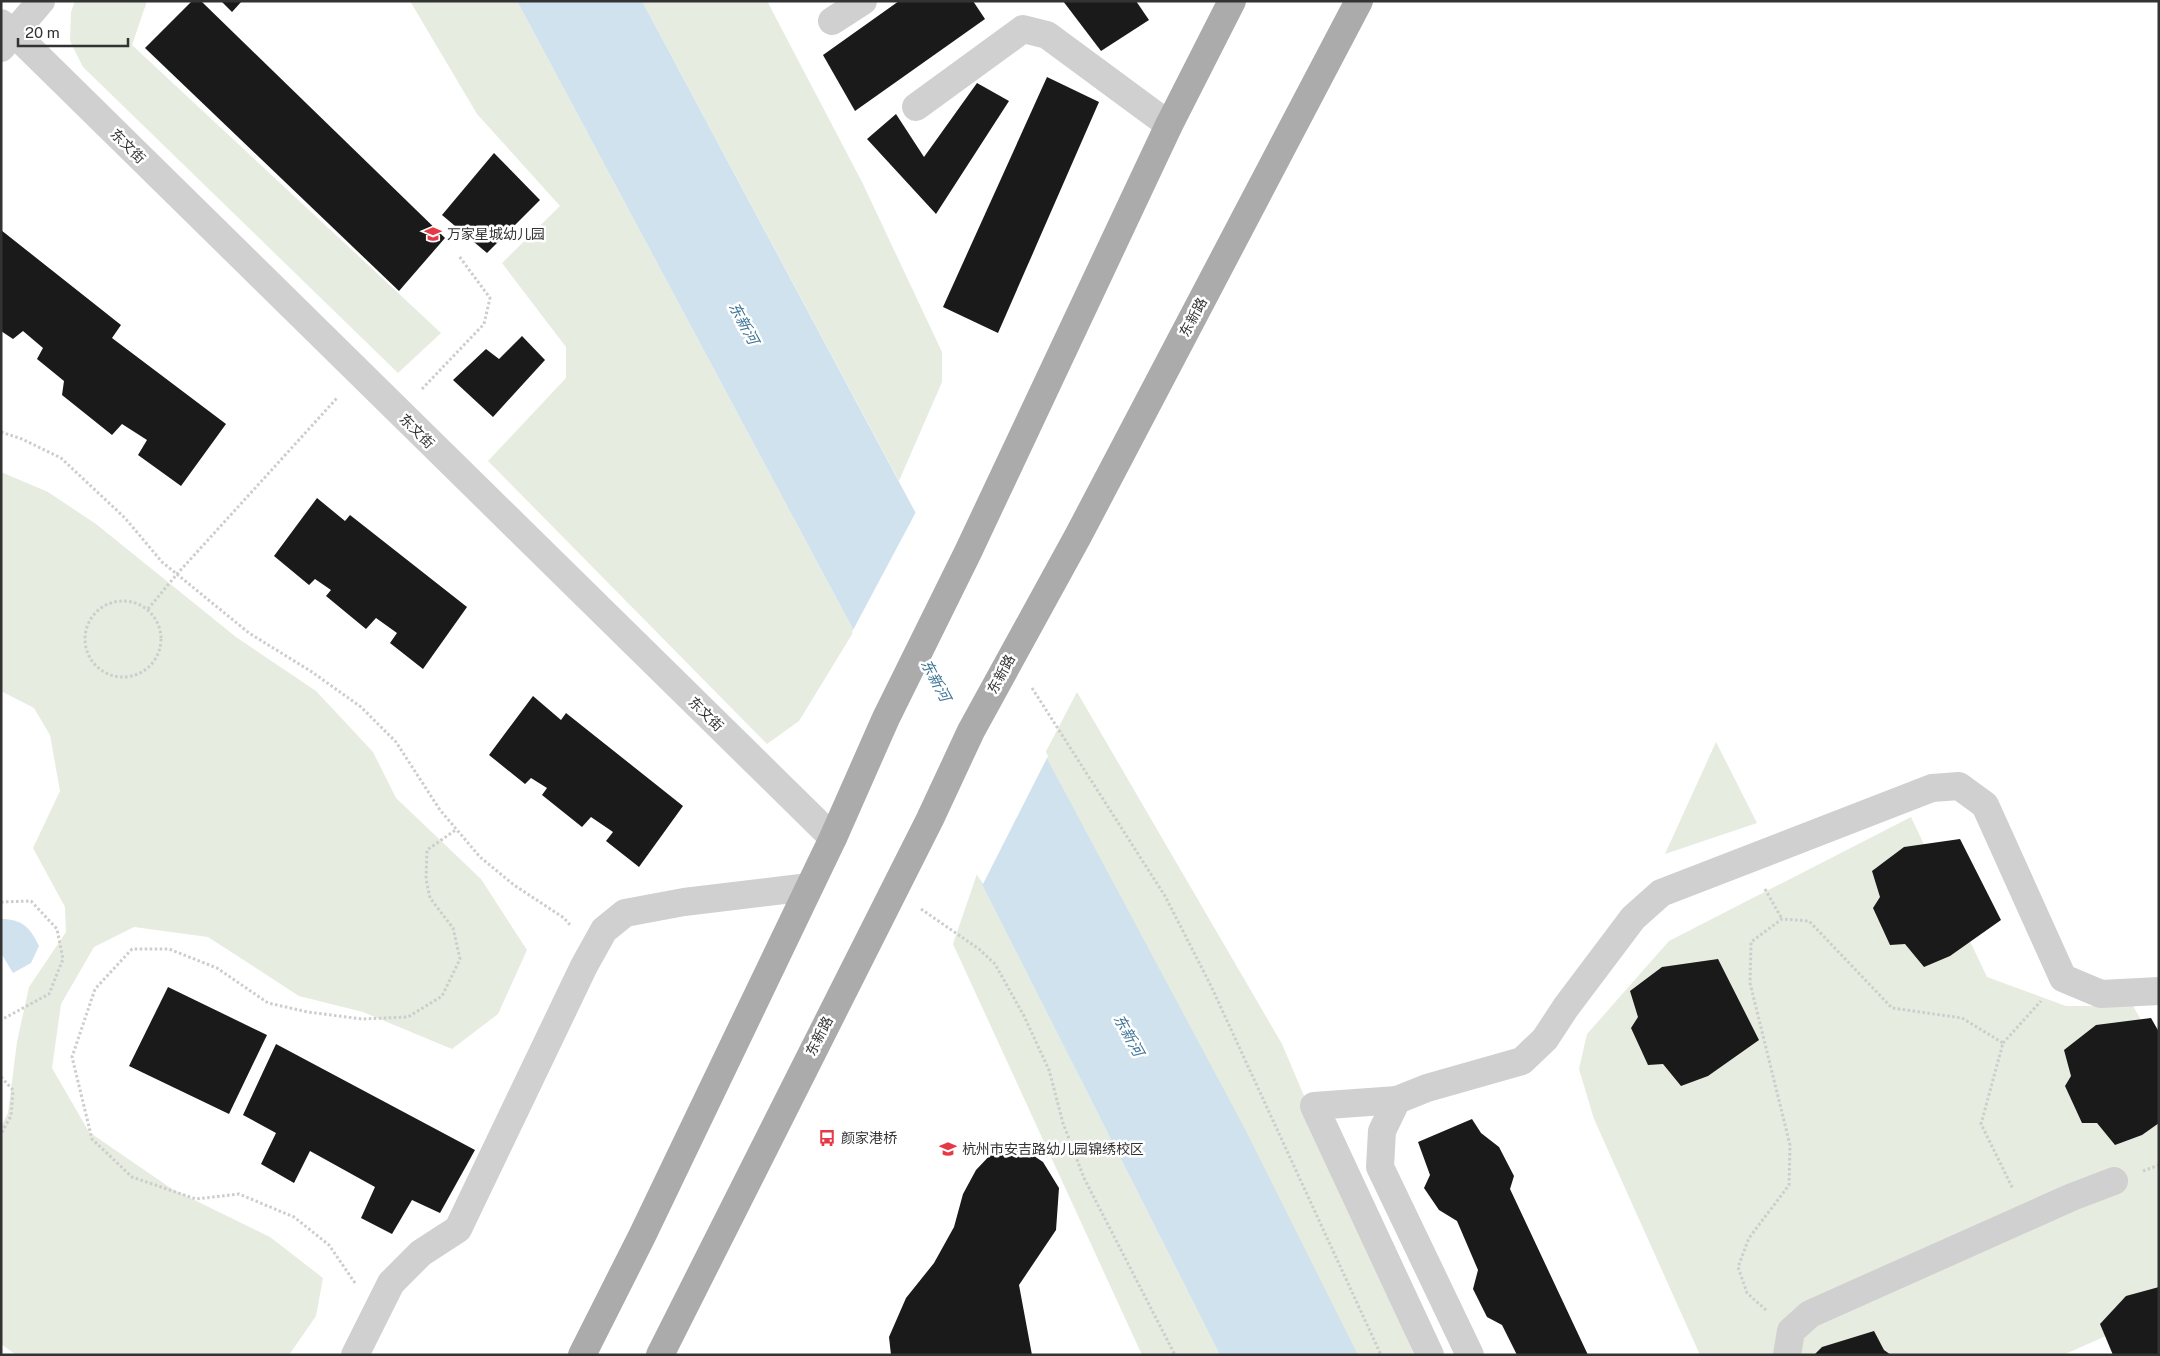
<svg xmlns="http://www.w3.org/2000/svg" width="2160" height="1356" font-family="'Public Sans','Noto Sans SC',sans-serif">
<style>
.green{fill:#e6ecdf}
.water{fill:#cfe2ee}
.pier{fill:#fff}
.building{fill:#1a1a1a}
.lines{fill:none;stroke-linecap:round;stroke-linejoin:round}
.path{stroke:#cdcdcd;stroke-width:3;stroke-dasharray:2.5 2.5;stroke-linecap:butt}
.minor{stroke:#d0d0d0;stroke-width:28}
.major{stroke:#ababab;stroke-width:28}
.labels{text-anchor:middle;dominant-baseline:central;stroke-width:5;stroke-linejoin:round;paint-order:stroke}
.street-label{font-size:14px;fill:#333;stroke:#fff}
.poi-label{font-size:14px;fill:#333;stroke:#fff;text-anchor:start}
.water-label{font-size:15px;font-style:italic;fill:#3f7597;stroke:#fff}
</style>
<rect width="100%" height="100%" fill="#fff"/>
<g class="green">
<path d="M75,1h72l-15,44 309,288 -43,40 -315,-306 -13,-26 1,-29z"/>
<path d="M410,1h107l337,630 -55,90 -32,23 -279,-283 78,-83v-31l-64,-84 58,-57 -83,-92z"/>
<path d="M642,1h125l95,181 80,170v30l-43,99z"/>
<path d="M1,472l47,20 48,32 140,113 80,54 57,61 23,46 85,81 46,71 -29,64 -46,35 -89,-37 -64,-16 -91,-59 -74,-10 -40,20 -33,57 -9,64 37,64 83,57 98,48 53,41 -7,38 -27,39h-273l-15,-11v-217l7,-14 9,-71 12,-55 37,-55 -1,-25 -32,-59 27,-57 -10,-56 -16,-27 -33,-17z"/>
<path d="M1077,692l205,352 132,311h-72l-300,-596z"/>
<path d="M1716,742l41,81 -92,31z"/>
<path d="M1911,817l76,160 79,29h67l26,45v291l-15,-23 -81,36h-363l-106,-236 -15,-50 8,-35 82,-93z"/>
<path d="M977,874l243,481h-78l-189,-411z"/>
</g>
<g class="water">
<path d="M517,1h125l603,1128 113,226h-138l-366,-724z"/>
<path d="M1,919c22,0 29,9 38,27l-8,17 -18,10 -12,-20z"/>
</g>
<path class="pier" d="M917,510l131,246 -65,128 -14,-21 -117,-231z"/>
<g class="building">
<path d="M192,1h9l244,237 -46,53 -254,-243z"/>
<path d="M221,1h21l-10,11z"/>
<path d="M899,1h74l12,18 -130,92 -32,-56z"/>
<path d="M1063,1h73l13,19 -48,31z"/>
<path d="M1047,77l52,25 -101,231 -55,-26z"/>
<path d="M977,83l32,18 -73,113 -69,-75 29,-25 28,43z"/>
<path d="M494,153l46,47 -53,53 -45,-38z"/>
<path d="M1,230l120,95 -9,13 114,86 -45,62 -43,-31 9,-15 -25,-16 -10,11 -50,-40 2,-14 -27,-22 6,-11 -20,-17 -10,8 -12,-8z"/>
<path d="M522,336l23,24 -52,57 -40,-37 33,-31 13,10z"/>
<path d="M317,498l28,23 5,-6 117,92 -44,62 -33,-26 7,-10 -21,-15 -10,11 -40,-33 5,-6 -16,-11 -6,6 -35,-29z"/>
<path d="M533,696l28,24 5,-7 117,93 -44,61 -33,-26 7,-9 -22,-15 -9,10 -40,-32 5,-7 -16,-10 -6,6 -36,-29z"/>
<path d="M1960,839l41,81 -51,36 -26,11 -19,-23 -15,1 -17,-37 7,-11 -8,-26 32,-24z"/>
<path d="M1718,959l41,81 -51,36 -27,10 -18,-22 -15,1 -17,-37 7,-11 -8,-26 32,-24z"/>
<path d="M168,987l99,48 -38,79 -100,-48z"/>
<path d="M2151,1018l8,14v91l-17,12 -27,10 -18,-22h-15l-17,-37 6,-10 -7,-26 32,-25z"/>
<path d="M276,1044l199,106 -35,63 -28,-13 -20,34 -31,-16 14,-31 -65,-36 -16,32 -33,-19 15,-31 -33,-18z"/>
<path d="M1472,1119l9,14 18,14 15,29 -4,13 78,166h-71l-15,-30 -15,-8 -14,-28 5,-19 -21,-49 -18,-11 -15,-22 6,-13 -12,-33z"/>
<path d="M1016,1144l27,18 16,26 -3,42 -37,55 13,70h-141l-2,-18 17,-39 28,-35 20,-36 9,-33 13,-24 18,-19z"/>
<path d="M2159,1287v68h-46l-13,-31 26,-28z"/>
<path d="M1874,1331l10,19 7,5h-77l8,-8z"/>
</g>
<g class="lines">
<g class="path">
<path d="M422,389l62,-65 6,-26 -31,-42"/>
<path d="M1,432l21,7 39,19 64,60 37,44 87,71 63,39 49,35 35,35 44,68 40,47 34,28 50,33 6,7"/>
<circle cx="123" cy="639" r="38"/>
<path d="M148,609l29,-35 160,-176"/>
<path d="M1032,688l133,208 46,90 170,369"/>
<path d="M1765,889l17,30"/>
<path d="M1,902l30,-1 26,28 6,30 -14,35 -48,26"/>
<path d="M921,909l58,40 16,15 29,52 25,54 14,53 21,55 91,177"/>
<path d="M2003,1043l38,-42"/>
<path d="M1,1077l12,13 -2,26 -10,18"/>
<path d="M2143,1171l16,-6"/>
<path d="M355,1283l-26,-38 -35,-28 -55,-23 -43,5 -64,-22 -40,-38 -20,-82 23,-68 37,-40h37l48,19 51,35 40,9 54,7 46,-2 34,-21 18,-37 -7,-31 -23,-30 -4,-19 1,-29 30,-21"/>
<path d="M1766,1310l-19,-17 -9,-26 11,-29 40,-53 1,-40 -40,-162 1,-41 31,-23 27,2 83,87 70,10 41,25 -22,81 32,65"/>
</g>
<g class="minor">
<path d="M832,21l31,-20"/>
<path d="M1,23l13,10 819,805"/>
<path d="M1,48l40,-47"/>
<path d="M916,107l107,-78 24,6 122,90"/>
<path d="M1397,1100l-83,6 116,249"/>
<path d="M355,1355l36,-72 30,-30 37,-24 126,-263 20,-36 21,-17 59,-11 125,-15"/>
<path d="M1470,1355l-90,-188 2,-36 15,-31 30,-12 95,-27 23,-22 21,-32 67,-89 28,-25 271,-105 27,-2 26,19 78,173 38,16 58,-3"/>
<path d="M1787,1355l4,-24 19,-17 262,-117 42,-16"/>
</g>
<g class="major">
<path d="M582,1355l60,-119 191,-398 53,-120 82,-166 201,-427 63,-124"/>
<path d="M660,1355l270,-536 41,-88 107,-195 281,-535"/>
</g>
</g>
<defs>
<g id="school-bare" transform="scale(1.35)"><path d="M0-5L7-2L0 1L-7-2ZM-4 1L0 2.5L4 1V4Q0 6-4 4Z" fill="#e63946" stroke="#fff" stroke-width="2.5" paint-order="stroke"/></g>
<g id="bus-bare" transform="scale(1.35)"><path d="M-5-6H5V4H4V6H2V4H-2V6H-4V4H-5ZM-3.5-4V0h7V-4ZM-3.5 1.2v1.5H-2V1.2ZM2 1.2v1.5H3.5V1.2Z" fill="#e63946" stroke="#fff" stroke-width="2.5" paint-order="stroke"/></g>
</defs>
<g fill-rule="evenodd">
<use href="#school-bare" x="433" y="234"/>
<use href="#bus-bare" x="827" y="1138"/>
<use href="#school-bare" x="948" y="1149"/>
</g>
<g class="labels">
<g class="street-label">
<text transform="translate(128 146) rotate(45)">东文街</text>
<text transform="translate(1193 317) rotate(-62)">东新路</text>
<text transform="translate(417 431) rotate(45)">东文街</text>
<text transform="translate(1001 674) rotate(-62)">东新路</text>
<text transform="translate(706 714) rotate(44)">东文街</text>
<text transform="translate(819 1036) rotate(-63)">东新路</text>
</g>
<g class="poi-label">
<text x="447" y="234">万家星城幼儿园</text>
<text x="841" y="1138">颜家港桥</text>
<text x="962" y="1149">杭州市安吉路幼儿园锦绣校区</text>
</g>
<g class="water-label">
<text transform="translate(744 323) rotate(62)">东新河</text>
<text transform="translate(936 680) rotate(62)">东新河</text>
<text transform="translate(1129 1035) rotate(61)">东新河</text>
</g>
</g>
<rect width="2160" height="1356" fill="none" stroke="#333333" stroke-width="5"/>
<path d="M18 38v8h110v-8" fill="none" stroke="#333333" stroke-width="2.5"/>
<text x="25" y="38" font-size="15" fill="#333333" stroke="#ffffff" stroke-width="4" paint-order="stroke">20 m</text>
</svg>
